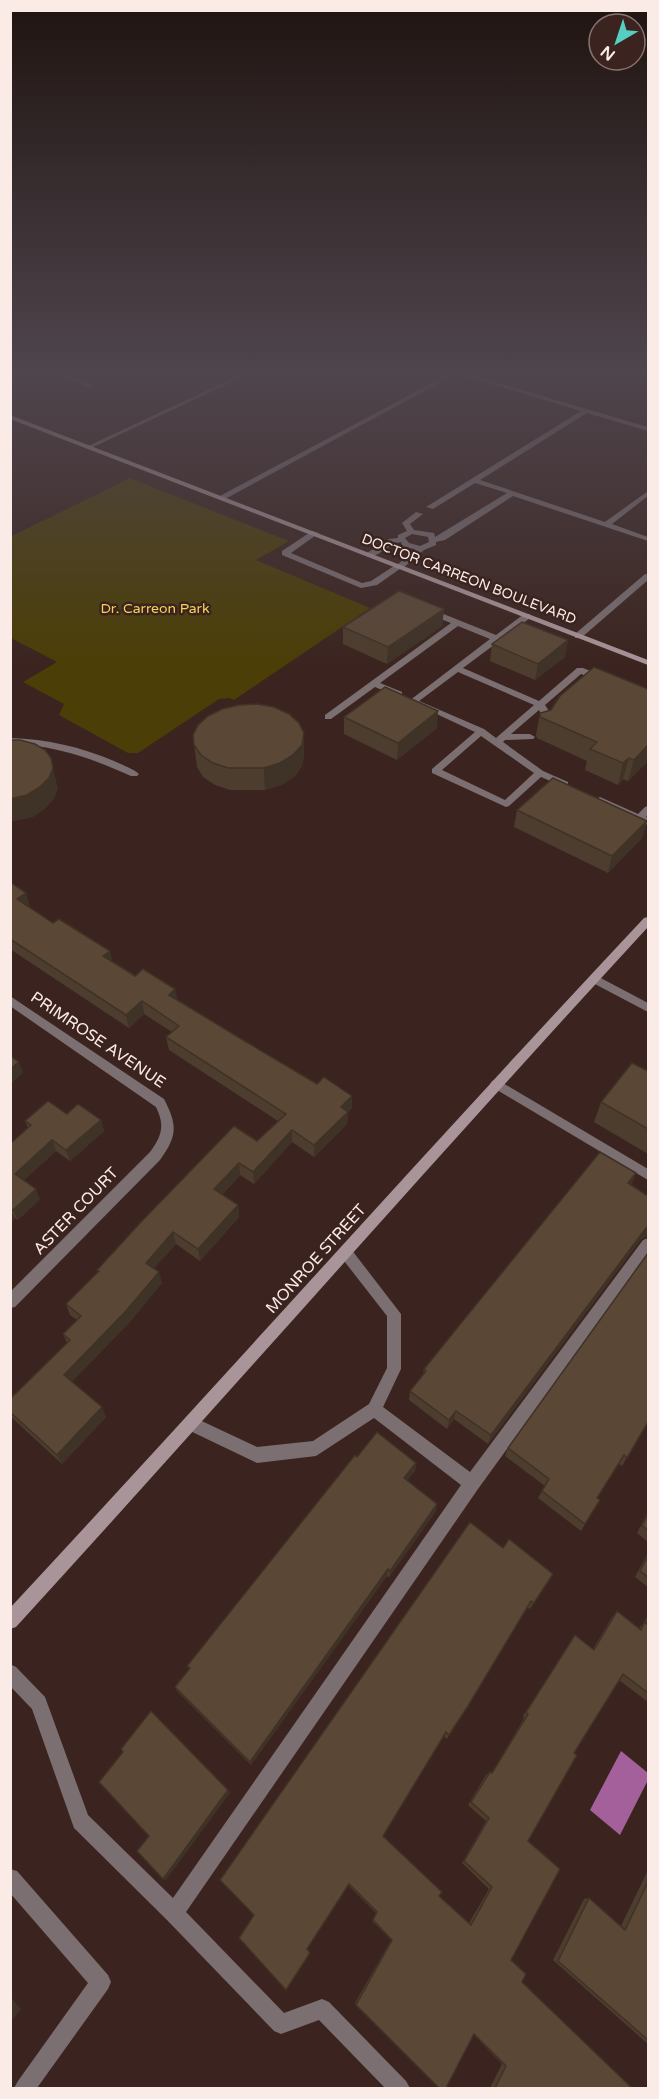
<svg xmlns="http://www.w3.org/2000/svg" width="659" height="2099" font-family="'Varela Round',sans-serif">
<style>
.green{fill:#4b3e06}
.water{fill:#a4609a}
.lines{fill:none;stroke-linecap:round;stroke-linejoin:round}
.service{fill:#7b6f71;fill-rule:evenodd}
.minor{fill:#7b6f71;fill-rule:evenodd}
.secondary{fill:#a99599;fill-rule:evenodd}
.wall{fill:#4d3d2e}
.shaded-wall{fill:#3f3226}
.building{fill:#5a4736;stroke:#3f3226;stroke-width:1.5}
.labels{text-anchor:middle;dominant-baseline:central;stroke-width:5;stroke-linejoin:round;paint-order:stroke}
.far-street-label{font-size:14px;fill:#fbebe7;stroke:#3b241f}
.far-park-label{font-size:14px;fill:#f4d457;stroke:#3b241f}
.street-label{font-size:16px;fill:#fbebe7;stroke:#3b241f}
</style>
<rect width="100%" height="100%" fill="#3b241f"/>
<path class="green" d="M130,478l159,63 -33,19 114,48 -136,92 -5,-2 -10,1 -81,54h-10l-69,-38 5,-11 -41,-22 34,-20 -46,-24 -1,-101z"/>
<path class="water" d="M621,1751l27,22v7l-28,55 -30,-25z"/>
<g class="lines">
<g class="service">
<path d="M312,531l7,2 -28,20 71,30 9,-2 26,-17 7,2 -27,19 -16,3 -79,-33v-4z"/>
<path d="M425,609h6l65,26 28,-21h6v4l-67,50 76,33 38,-33h6l20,8v4l-3,1 -19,-7 -36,31 9,14 -7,8h-6l-2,-2 5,-6 -5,-9 -28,24h19l5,3 -2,2 -28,1 -2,2 40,29 25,11v4h-6l-21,-9 -32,29 -3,1 -74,-34v-4l43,-37 -66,-31 81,-62 -32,-13 -78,57 22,9v4h-6l-21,-9 -44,32h-6v-4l126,-92 -26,-10zM458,672l76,33 -38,33 -12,-9 -65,-28zM481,736l53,37 -29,27 -63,-30z"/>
<path d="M600,797l38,17 7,-7 3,-1v9l-2,2 2,1v7l-51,-23 -2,-2z"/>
<path d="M595,975l53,28v9l-57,-30 -2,-3 2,-3z"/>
<path d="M496,1079l152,90v11l-156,-93 -2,-3 2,-3z"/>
<path d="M648,1238v16l-170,235 -292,423 98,101 38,-14 7,3 77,79 4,7h-25l-66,-68 -38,14 -7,-3 -107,-111 -93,-92 -42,-119 -22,-23v-22l6,3 29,30 43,118 85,83 288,-413 -87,-67 -58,38 -59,7 -71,-34 -3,-5 3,-5 5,-3 66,31 56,-6 56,-37 18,-36v-52l-46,-59 -2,-4 2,-4 5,-2 5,2 50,65v55l-18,38 87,65 173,-232z"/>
<path d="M10,1869l7,2 91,104 3,7 -3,7 -71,99h-23l4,-7 70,-98 -78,-90z"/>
</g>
<g class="minor">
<path d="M54,374h8l32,12 -5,1z"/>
<path d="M242,374h7l-158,74 -5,-1z"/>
<path d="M449,374h7l-231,125 -7,-2z"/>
<path d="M459,374h8l181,53v4l-61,-18 -107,67 125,42 43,-31v5l-36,28 36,13v4l-135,-45 -68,44 -9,2v3l-12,5 -21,18 -7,-2 19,-17 -12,-2 -2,-5c-13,2 -21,15 -34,15v-4l22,-14 9,-1v-3l9,-4 -5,-8 14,-11 7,2 -13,10 4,6 20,3 1,4 72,-44 -32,-10 -42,26 -7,-2 155,-96zM412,534l16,3 1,5 -9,4 -11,-3 -4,-5z"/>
<path d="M645,574h3v6l-67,58h-6v-4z"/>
<path d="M10,738c37,1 71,9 104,23 8,4 18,7 25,13l-2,2h-6c-40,-18 -77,-31 -121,-32z"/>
<path d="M10,996l154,103c14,27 13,37 -4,61l-145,147 -5,1v-16l140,-140c12,-16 15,-27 6,-45l-146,-101z"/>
</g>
<g class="secondary">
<path d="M10,415l638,245v5l-638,-246z"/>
<path d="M648,917v10c-213,231 -420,468 -632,700l-6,2v-21c213,-229 420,-462 634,-690z"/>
</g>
</g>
<g class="wall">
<path d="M444,609l-2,17 -55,38 -44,-20v-17z"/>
<path d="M492,644l73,13 -30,23 -45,-19z"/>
<path d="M540,713l108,48 -20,20 -5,-2 -5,6 -33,-15 2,-9 -50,-23 -1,-3z"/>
<path d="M344,717l93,11 -40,32 -53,-26z"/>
<path d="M304,733v22l-2,11 -8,11 -13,8 -16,5h-35l-15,-5 -12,-8 -6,-10 -4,-32z"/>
<path d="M517,810l130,11 -5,17 -34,35 -94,-46z"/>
<path d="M10,882l20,24 -1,1 24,16 57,28 2,10 205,123 35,12v12l-4,4 -1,12 -33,33 -22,-15 -38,42 -14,-9 -18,20 16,10 1,12 -39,44 -24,-17 -22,24 8,15 -33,40 -57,58 34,36 -44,47 -52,-48v-17l57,-56 -4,-9 14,-14 -7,-5 -4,-11 32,-32 -1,-2 160,-129 21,-20 -109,-71 -3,-13 6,-5 -28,-18 -15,14 -119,-79z"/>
<path d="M648,1071v83l-54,-32 7,-20z"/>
<path d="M67,1114l34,6 3,11 -34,30 -14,-10 -32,29 16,19 -22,21 -3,-2 -5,5v-79l18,-16 -3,-7z"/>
<path d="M631,1185l17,11v40l-7,3 -153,205 -34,-25 -7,10 -38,-29 1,-9 13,-16 1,-6z"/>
<path d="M648,1422l-26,44 -3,-2 -22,34 3,2 -19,31 -43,-33 7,-12 -40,-30 3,-8z"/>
<path d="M357,1457l59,6 -1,8 -8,9 29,31 -47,66 -2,-1 -136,189 -74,-74 -2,-4 14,-18 -2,-3z"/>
<path d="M648,1512v30l-11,-9z"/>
<path d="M503,1548l50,26 -23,35 -3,-2 -80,132 -3,-3 -61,100 56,60 30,27 20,-34 -27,-26 24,-42 -18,-16 18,-30 4,-3 2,1 32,-55 -1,-2 52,-81 18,14 19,-32 5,-6 22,17 5,-5 4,-8v87l-29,-22 -45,73 -46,88 -17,119 11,22 110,106h-142l12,-24 -28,-29 -118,-30 -1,-2 36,-63 -19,-19 4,-8 -28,-28 -41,64 -21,41z"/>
<path d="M648,1553v34l-13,-10z"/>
<path d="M648,1870v178l-1,-2 1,-2 -95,-84 31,-61 5,-1 32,28z"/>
</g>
<g class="shaded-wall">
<path d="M444,609l-2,17 -55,38 1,-17z"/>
<path d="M568,640l-3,17 -30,23 3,-16z"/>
<path d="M438,711l-1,17 -40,32 1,-17z"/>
<path d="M304,733v22l-2,11 -8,11 -13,8 -16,5 -1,-22z"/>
<path d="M648,745v16l-20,20 6,-21z"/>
<path d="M51,758l7,31 -4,10 -9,10 -12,8 -23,5v-23z"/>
<path d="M629,758l-6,21 -5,6 5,-22z"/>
<path d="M647,821l-5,17 -34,35 4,-17z"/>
<path d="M26,893l4,13 -9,7 -4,-14z"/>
<path d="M110,951l3,13 -10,-8z"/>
<path d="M175,989l3,13 -9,-7z"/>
<path d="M142,1001l2,13 -15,14 -3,-13z"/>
<path d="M19,1062l4,11 -13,11v-15z"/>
<path d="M352,1096v12l-4,4 -1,12 -33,33v-12l27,-38z"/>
<path d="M101,1120l3,11 -34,30 -4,-11z"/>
<path d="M292,1130v12l-38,42 -1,-12z"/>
<path d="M52,1140l4,11 -37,34 -4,-11z"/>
<path d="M239,1163l1,12 -24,26 -2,-12z"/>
<path d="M636,1173l-4,11 -8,10 4,-11z"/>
<path d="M36,1189l4,10 -22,21 -5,-10z"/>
<path d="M238,1205l1,12 -39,44 -2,-12z"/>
<path d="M10,1208l5,10 -5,5z"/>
<path d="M646,1228h2v8l-7,3 -153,205 3,-9z"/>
<path d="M173,1232l3,12 -27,30 -3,-11z"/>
<path d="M159,1272l3,11 -33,40 -60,62 -5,-10z"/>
<path d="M102,1407l4,10 -44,47 -5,-9z"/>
<path d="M456,1411l-2,8 -7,10 2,-9z"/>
<path d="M416,1463l-1,8 -12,15 1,-8z"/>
<path d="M437,1504l-1,7 -47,66 1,-6z"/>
<path d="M388,1569l-1,7 -136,189 -1,-3z"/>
<path d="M228,1790l2,3 -64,87 -3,-1z"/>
<path d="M10,1996l11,13 -11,14 1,-12z"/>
</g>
<g class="building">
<path d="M399,591l45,18 -56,38 -45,-20z"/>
<path d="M522,622l46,18 -30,24 -46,-20z"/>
<path d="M594,667l54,22v56l-14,15 -5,-2 -6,5 -33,-14 7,-7 -57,-25v-4l11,-3 9,-14z"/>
<path d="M385,687l53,24 -40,32 -54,-26z"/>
<path d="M257,704l17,3 15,7 10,9 5,10 -2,12 -9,10 -13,8 -16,5h-36l-15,-5 -12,-8 -7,-10 -1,-10 5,-10 10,-9 14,-7 17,-4z"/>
<path d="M10,740h10l15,4 10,6 6,8 2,10 -4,10 -9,9 -13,8 -17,4z"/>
<path d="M553,778l94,43 -35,35 -95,-46z"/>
<path d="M10,882l16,11 -9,6 36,24 6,-4 51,32 -7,5 32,20 8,-7 32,20 -6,6 74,45 74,44 7,-7 28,19 -11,11 7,5 -34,33 -22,-15 -39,42 -14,-9 -25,26 24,16 -40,44 -25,-17 -27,31 13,9 -34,40 -61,63 38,32 -45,48 -47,-43v-13l60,-59 -7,-6 18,-18 -15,-12 33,-33 -2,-1 43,-47 94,-97 23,15 29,-27 -120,-77 13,-11 -37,-25 -16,14 -116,-76z"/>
<path d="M10,1056l9,6 -9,7z"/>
<path d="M632,1063l16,8v58l-47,-27z"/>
<path d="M48,1101l19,13 11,-10 23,16 -35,30 -14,-10 -37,34 21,15 -23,21 -3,-2v-64l21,-19 -6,-4z"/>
<path d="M600,1152l36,21 -8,10 20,13v32h-2l-155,207 -35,-24 -7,9 -39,-29 16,-20 -2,-2 29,-36z"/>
<path d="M648,1253v169l-21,36 -3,-3 -27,43 3,2 -15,24 -43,-33 7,-12 -41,-31z"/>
<path d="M377,1432l39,31 -12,15 33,26 -47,67 -2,-2 -138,193 -75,-75 15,-19 -3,-2 168,-211 2,2z"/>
<path d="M648,1514v16l-6,-4z"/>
<path d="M470,1522l33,26 6,-9 44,35 -19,29 -3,-2 -63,105 -19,29 -3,-3 -63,104 59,56 -3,4 32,29 21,-38 -28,-26 25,-43 -18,-16 19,-30 2,1 36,-59 -2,-2 49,-77 19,15 23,-39 24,19 3,-7 2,1 2,-5v74l-25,-19 -49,79 3,2 -49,86 32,28 -49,91 15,14 -4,8 110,106h-137l11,-22 -32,-32 -28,54h-7l-83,-83 36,-65 -19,-20 4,-8 -28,-28 -42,65 3,4 -24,37 -47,-52 15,-23 -34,-35z"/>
<path d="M648,1556v21l-8,-6z"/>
<path d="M151,1711l77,79 -65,89 -26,-28 12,-15 -50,-54 24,-30 -2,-3z"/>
<path d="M648,1882v158l-90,-79 31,-63 36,32z"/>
</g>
<linearGradient id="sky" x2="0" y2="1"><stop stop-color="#201411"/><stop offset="0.56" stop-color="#4f454d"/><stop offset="1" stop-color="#4f454d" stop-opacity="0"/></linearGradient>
<rect width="659" height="667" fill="url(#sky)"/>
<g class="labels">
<g class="far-street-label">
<text transform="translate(469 579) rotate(21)">DOCTOR CARREON BOULEVARD</text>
</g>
<g class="far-park-label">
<text x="155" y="608">Dr. Carreon Park</text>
</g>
<g class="street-label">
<text transform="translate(98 1040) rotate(34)">PRIMROSE AVENUE</text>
<text transform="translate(76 1211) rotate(-46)">ASTER COURT</text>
<text transform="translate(316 1259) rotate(-48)">MONROE STREET</text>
</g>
</g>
<rect width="659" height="2099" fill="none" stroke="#fbebe7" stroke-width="24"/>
<g transform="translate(617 42) rotate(219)"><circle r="28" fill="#3b241f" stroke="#88746f" stroke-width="1.5"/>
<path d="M0-4.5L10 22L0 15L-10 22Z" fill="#56cec2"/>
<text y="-9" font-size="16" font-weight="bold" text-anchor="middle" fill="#fbebe7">N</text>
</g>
</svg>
